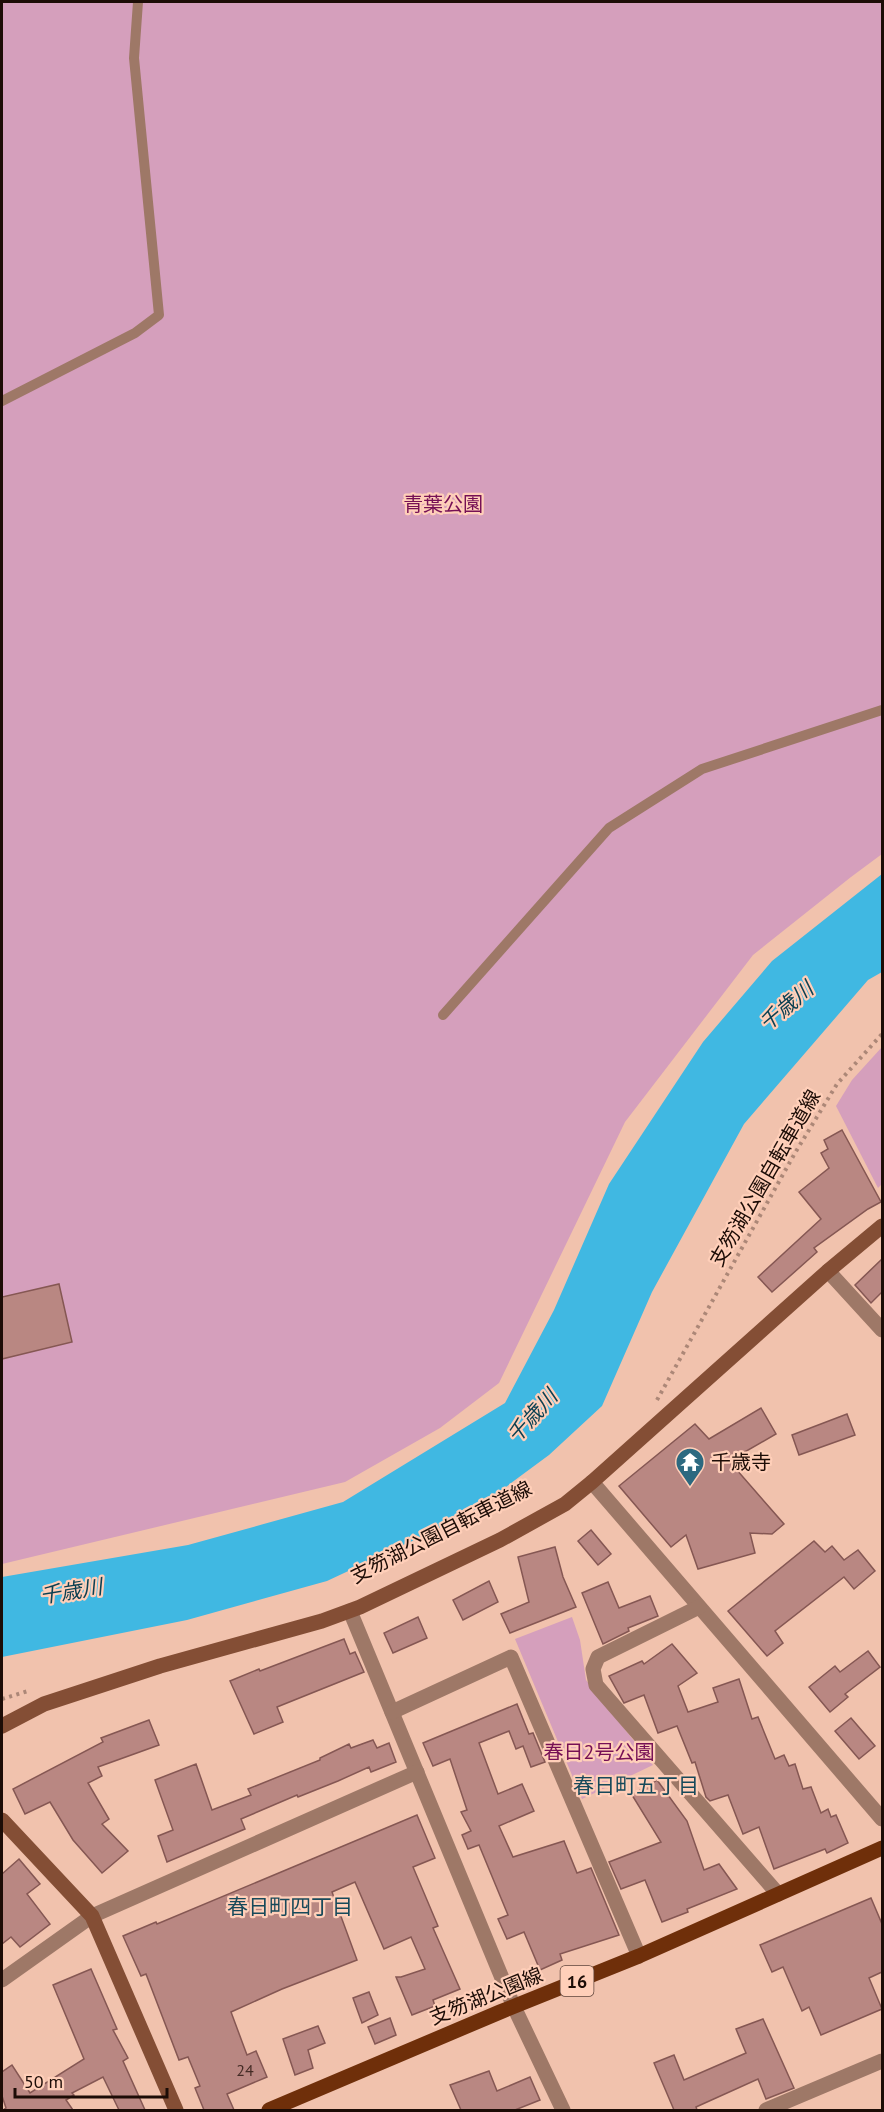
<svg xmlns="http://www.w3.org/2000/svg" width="884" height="2112" font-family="'PT Sans','Noto Sans JP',sans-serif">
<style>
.green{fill:#d59fbc}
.water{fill:#40b8e2}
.building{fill:#b98782;stroke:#855753;stroke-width:1.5}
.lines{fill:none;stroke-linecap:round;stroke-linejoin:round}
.path{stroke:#ac8777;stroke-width:4;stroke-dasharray:3 4.5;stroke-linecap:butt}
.lane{stroke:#9e7867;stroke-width:10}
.street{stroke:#9e7867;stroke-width:15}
.secondary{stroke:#844e35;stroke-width:15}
.primary{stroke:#6f2f0a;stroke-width:15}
.labels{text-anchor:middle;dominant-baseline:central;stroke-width:4.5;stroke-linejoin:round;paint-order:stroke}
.number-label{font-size:16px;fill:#432b25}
.shield{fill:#ffcfb9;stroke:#60463c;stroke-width:1.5}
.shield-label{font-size:18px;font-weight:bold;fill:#1c0c06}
.park-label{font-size:20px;fill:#761055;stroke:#ffcfb9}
.street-label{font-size:20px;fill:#1c0c06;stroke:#ffcfb9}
.poi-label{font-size:20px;fill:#1c0c06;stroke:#ffcfb9;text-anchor:start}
.water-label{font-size:21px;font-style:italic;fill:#0c4052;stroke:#ffcfb9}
.neighbourhood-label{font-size:21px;fill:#17495a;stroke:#ffcfb9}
</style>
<rect width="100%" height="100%" fill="#f1c2ad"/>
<g class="green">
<path d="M2,2h880v852l-31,23 -98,78 -128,167 -126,261 -59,45 -95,54 -343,82z"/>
<path d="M882,1047v137l-4,4 -42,-82 16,-26z"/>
<path d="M572,1617l8,23 6,40 67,85 -71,34 -67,-160z"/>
</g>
<path class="water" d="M882,874v98l-14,8 -124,144 -92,168 -50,114 -53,49 -81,60 -141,66 -140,39 -185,37v-80l186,-32 155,-43 162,-99 49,-93 55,-126 94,-142 69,-81z"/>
<g class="building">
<path d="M842,1130l39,72 -13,7 -54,39 3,4 -45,40 -14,-15 63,-58 -22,-27 30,-24 -8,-15 7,-4 -4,-9z"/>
<path d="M882,1259v33l-11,11 -16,-18z"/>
<path d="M59,1284l13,58 -70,17v-62z"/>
<path d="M761,1408l15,26 -47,27 55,63 -12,10 -22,-1 5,20 -57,16 -12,-34 -15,12 -52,-61 76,-62 14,15z"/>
<path d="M847,1414l8,21 -56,20 -7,-20z"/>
<path d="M591,1530l20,24 -13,11 -20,-24z"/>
<path d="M814,1541l11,11 7,-6 12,14 14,-10 17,21 -21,18 -10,-12 -69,54 8,12 -16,13 -39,-45z"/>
<path d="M555,1547l8,30 13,30 -66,26 -9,-19 28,-12 -11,-45z"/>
<path d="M489,1581l9,21 -35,18 -10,-20z"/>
<path d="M608,1582l11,26 31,-12 8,20 -30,12 1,3 -26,13 -21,-51z"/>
<path d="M418,1617l9,21 -34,15 -9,-20z"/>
<path d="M344,1639l6,15 5,-2 9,20 -87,35 6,15 -29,12 -24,-53 29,-12 1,2z"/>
<path d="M672,1644l25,29 -19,13 10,26 30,-10 -5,-14 26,-9 13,40 6,-2 17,42 9,-4 5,11 6,-2 8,25 8,-2 10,26 7,-4 3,8 5,-2 12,28 -21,10 -2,-4 -51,20 -15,-42 -16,7 -15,-39 -18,6 -4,-4 -11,-35 -3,1 -15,-37 -19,7 -14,-38 -20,8 -15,-27 33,-15 2,3z"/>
<path d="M868,1651l12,16 -35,27 3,3 -18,15 -21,-25 26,-21 5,6z"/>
<path d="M517,1704l12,30 4,-1 12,29 -14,5 -8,-21 -7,3 -7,-18 -30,12 19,51 24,-10 12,27 -35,15 14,31 51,-16 13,32 14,-5 28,67 -59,19 2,6 -22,10 -16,-38 -17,7 -9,-20 10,-4 -29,-70 -11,4 -6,-14 9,-4 -10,-19 6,-2 -17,-51 -17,7 -10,-23z"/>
<path d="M851,1718l24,28 -16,13 -24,-28z"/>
<path d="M149,1720l10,25 -61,22 4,9 -14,7 21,36 -7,5 26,27 -26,22 -29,-33 -23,-38 -25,12 -12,-25 90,-47 -2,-4z"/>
<path d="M373,1740l4,8 12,-5 7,19 -25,10 -2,-5 -31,14 -40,16 -1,-2 -56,24 4,10 -78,33 -9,-26 15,-6 -18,-50 41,-16 16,46 39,-15 -3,-6 72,-29v-2l29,-14 2,4z"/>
<path d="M657,1780l30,41 17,49 15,-6 18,25 -50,20 1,3 -26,10 -17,-42 -24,9 -12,-27 52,-20 -29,-47z"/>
<path d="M417,1815l18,43 -22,9 25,59 -5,2 27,61 -27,11 2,6 -23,9 -16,-38h5l24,-8 -14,-32 -27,12 -29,-67 -23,10 25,68 -75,29 -51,23 16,43 9,-4 11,26 -40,17 7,16h-30l-9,-22 5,-2 -12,-29 -9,3 -33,-86 -5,2 -18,-40 33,-14 1,2z"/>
<path d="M19,1859l21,25 -13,10 23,30 -30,23 -9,-10 -9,7v-70z"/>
<path d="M871,1898l11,26v48l-13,6 13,31 -61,26 -12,-28 -7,4 -19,-44 -11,5 -12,-27z"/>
<path d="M91,1969l26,60 -4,1 15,28 -5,3 22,49h-26l-16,-33 -31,16 2,2 -8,5 7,10h-70l3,-2 -4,-12v-24l10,-7 18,28 54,-34 -31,-74z"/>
<path d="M369,1992l9,23 -16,8 -9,-25z"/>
<path d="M390,2018l6,17 -21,9 -7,-17z"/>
<path d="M763,2019l31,69 -28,11 -8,-20 -62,28 1,3h-23l-20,-47 20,-8 10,25 62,-27 -10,-24z"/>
<path d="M318,2026l7,17 -17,7 5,18 -18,7 -12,-36z"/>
<path d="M489,2071l8,20 33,-14 10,23 -25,10h-54l-11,-25z"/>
</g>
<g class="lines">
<g class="path">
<path d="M657,1400l138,-247 42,-69 45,-50"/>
<path d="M2,1699l26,-8"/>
</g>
<g class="lane">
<path d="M2,401l133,-68 24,-18 -25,-257 4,-56"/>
<path d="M443,1015l166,-187 93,-59 180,-59"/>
</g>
<g class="street">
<path d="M828,1271l54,59"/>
<path d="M592,1482l290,337"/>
<path d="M699,1607l-101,50 -5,12 3,16 182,209"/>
<path d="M350,1611l164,396 49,103"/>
<path d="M392,1712l119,-55 128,299"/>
<path d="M2,1980l90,-64 325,-144"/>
<path d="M766,2110l116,-49"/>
</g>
<g class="secondary">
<path d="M2,1726l42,-22 116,-38 162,-45 38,-14 140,-67 65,-36 27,-22 236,-211 54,-45"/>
<path d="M2,1820l90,96 84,194"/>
</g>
<path class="primary" d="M269,2110l231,-98 139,-56 243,-108"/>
</g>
<defs>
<g id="temple-pin" transform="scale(1.5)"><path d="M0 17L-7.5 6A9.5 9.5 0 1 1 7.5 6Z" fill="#2c6980" stroke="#ffcfb9"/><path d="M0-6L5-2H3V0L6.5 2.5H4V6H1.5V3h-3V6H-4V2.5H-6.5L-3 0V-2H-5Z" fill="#fff"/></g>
</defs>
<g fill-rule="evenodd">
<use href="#temple-pin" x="690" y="1462"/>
</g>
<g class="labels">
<g class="number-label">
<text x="245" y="2070">24</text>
</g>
<rect class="shield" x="560.5" y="1966" width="33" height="30" rx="4.5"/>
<g class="shield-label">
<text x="577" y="1981">16</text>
</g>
<g class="park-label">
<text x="443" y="504">青葉公園</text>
<text x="599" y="1752">春日2号公園</text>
</g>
<g class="street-label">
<text transform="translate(765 1178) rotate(-60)">支笏湖公園自転車道線</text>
<text transform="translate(441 1532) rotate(-27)">支笏湖公園自転車道線</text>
<text transform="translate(486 1996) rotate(-22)">支笏湖公園線</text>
</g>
<g class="poi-label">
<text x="711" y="1462">千歳寺</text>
</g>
<g class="water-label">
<text transform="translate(786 1006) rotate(-40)">千歳川</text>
<text transform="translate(532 1416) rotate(-48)">千歳川</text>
<text transform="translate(71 1591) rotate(-9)">千歳川</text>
</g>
<g class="neighbourhood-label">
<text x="636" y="1785">春日町五丁目</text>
<text x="290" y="1906">春日町四丁目</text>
</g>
</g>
<rect width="884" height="2112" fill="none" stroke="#1c0c06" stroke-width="6"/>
<path d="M15 2088v9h152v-9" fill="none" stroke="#1c0c06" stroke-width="3"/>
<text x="24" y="2088" font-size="18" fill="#1c0c06" stroke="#ffcfb9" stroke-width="4.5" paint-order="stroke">50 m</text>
</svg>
